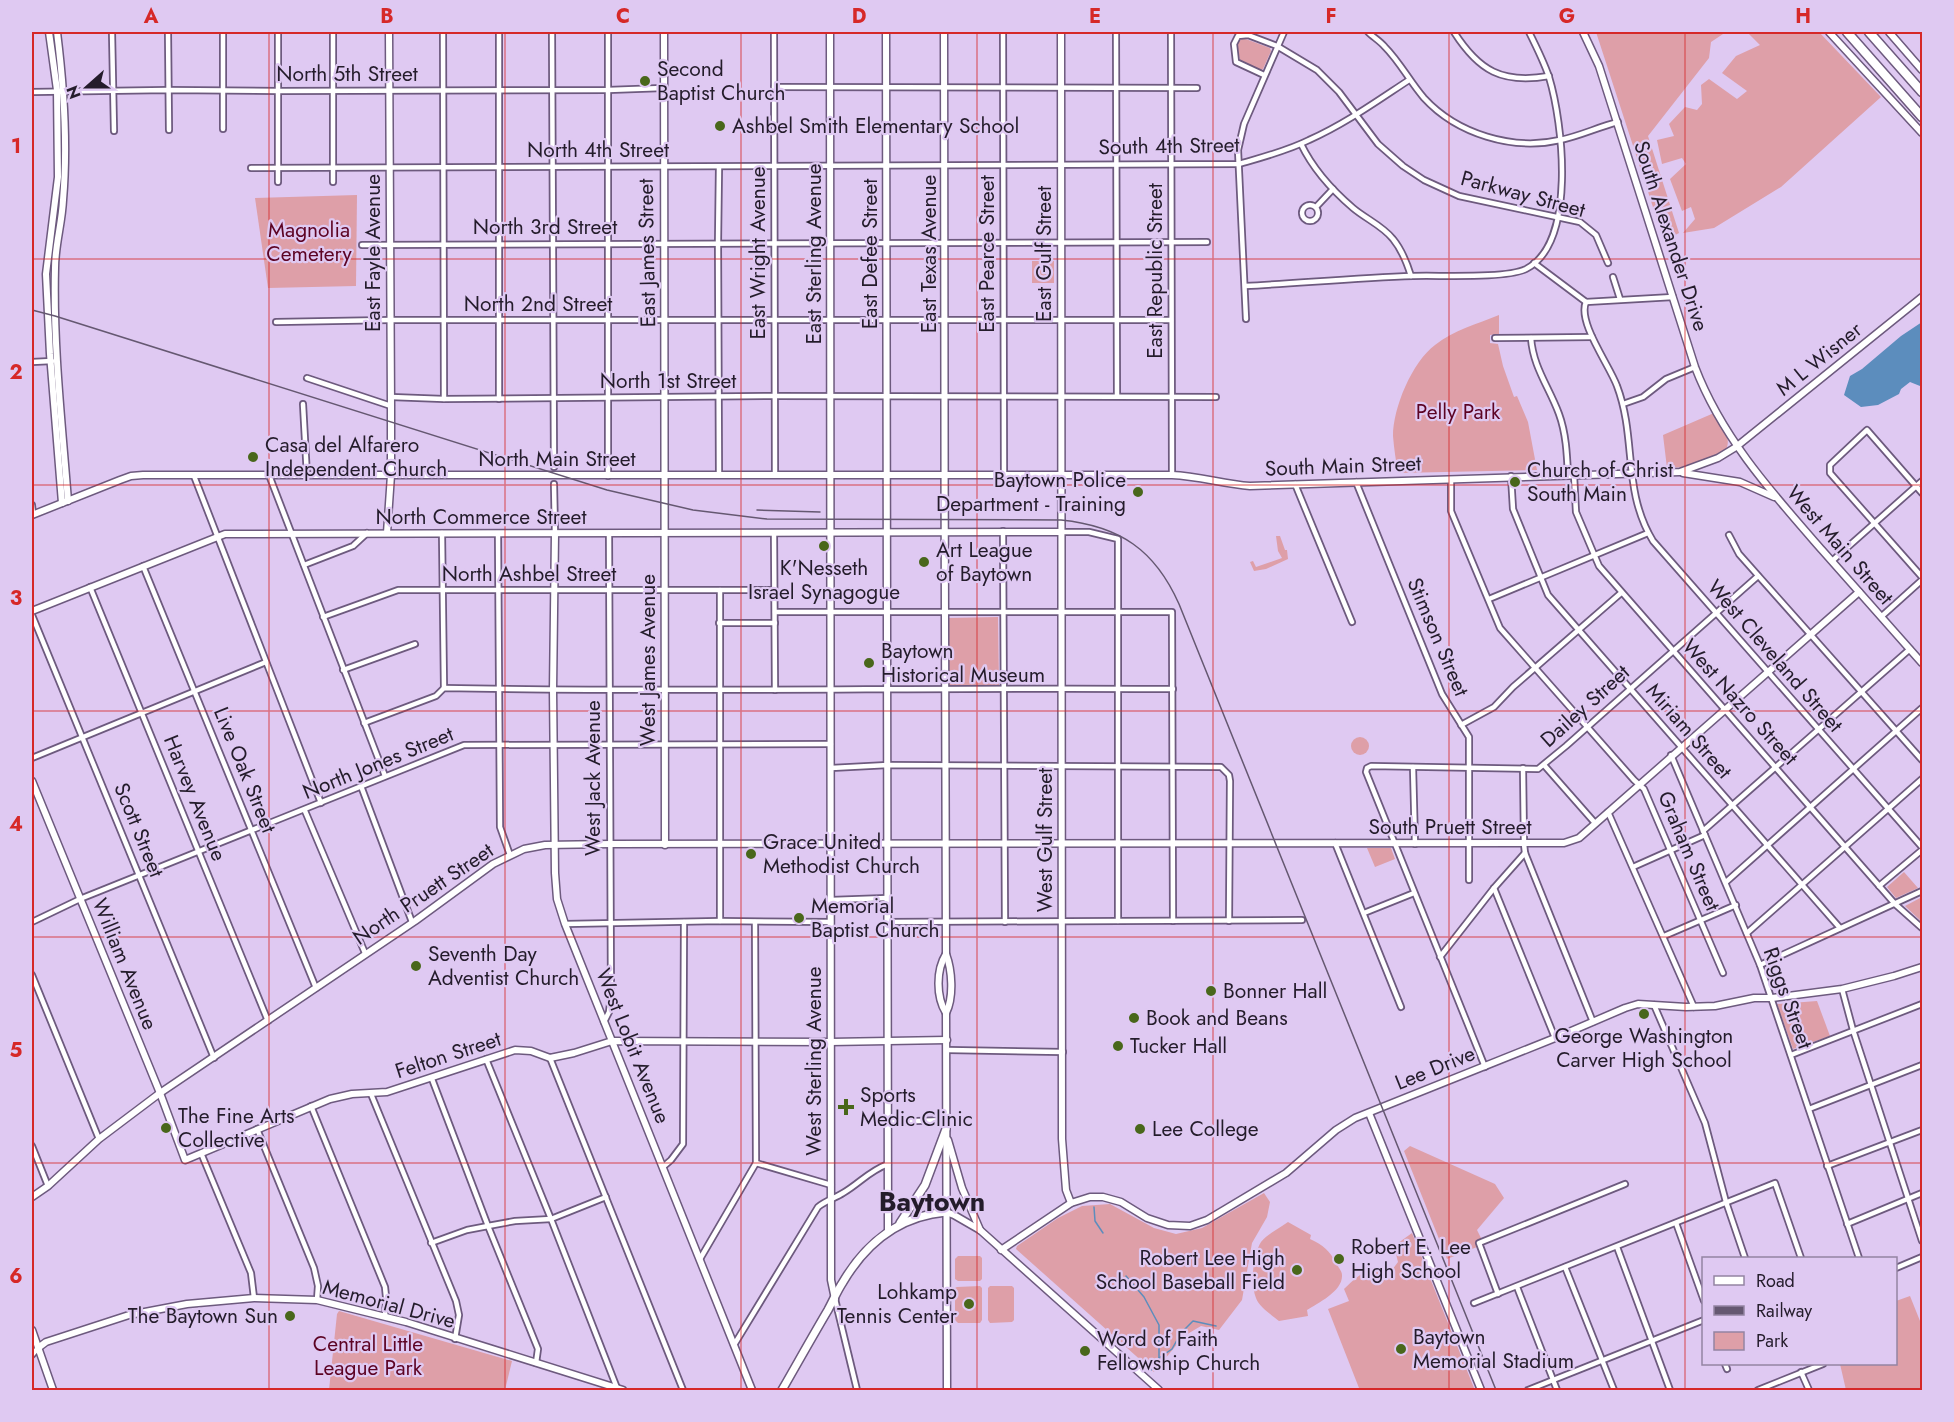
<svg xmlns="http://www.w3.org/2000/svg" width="1954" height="1422" font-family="Jost,sans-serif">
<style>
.green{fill:#de9fa8}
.water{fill:#5c8dbd}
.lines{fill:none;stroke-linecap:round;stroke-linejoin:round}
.stream{stroke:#5c8dbd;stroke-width:1.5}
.street-casing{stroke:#6d5a7e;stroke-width:8}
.secondary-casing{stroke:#6d5a7e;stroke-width:9}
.primary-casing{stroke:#6d5a7e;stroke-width:10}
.highway-casing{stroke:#6d5a7e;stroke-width:11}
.street{stroke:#fff;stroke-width:4.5}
.secondary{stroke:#fff;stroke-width:6}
.primary{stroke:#fff;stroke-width:7}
.highway{stroke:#fff;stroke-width:8}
.rail{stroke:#655871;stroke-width:1.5}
.grid{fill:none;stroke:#d62828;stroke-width:1.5;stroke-opacity:0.55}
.poi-dot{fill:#49671b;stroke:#dfc9f2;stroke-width:2}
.labels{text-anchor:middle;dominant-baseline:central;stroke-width:4.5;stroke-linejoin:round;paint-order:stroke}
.poi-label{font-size:21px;fill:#241c2b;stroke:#dfc9f2;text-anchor:start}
.street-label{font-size:21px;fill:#241c2b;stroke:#dfc9f2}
.park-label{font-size:21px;fill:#5c0323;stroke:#dfc9f2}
.district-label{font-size:27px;font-weight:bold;fill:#241c2b;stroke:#dfc9f2}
.neatline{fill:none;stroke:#d62828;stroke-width:2}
.grid-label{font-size:20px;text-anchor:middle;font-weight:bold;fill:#d62828}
</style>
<rect width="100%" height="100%" fill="#dfc9f2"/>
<g class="green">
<path d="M1596,32h130l-15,10 -2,16 -61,78 31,97 -15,8z"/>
<path d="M1747,32h72l62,65 -100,90 -67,41 -31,5 12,-14 -4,-12 -9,4 -12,-32 16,-15 -4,-6 -20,6 -5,-24 17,-4 -5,-12 16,-17 12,3 5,-6 -1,-19 8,-6 28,20 10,-8 -25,-18 14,-17 24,-11z"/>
<path d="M1243,38l27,10 1,3 -8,18 -3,2 -20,-10 -3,-18z"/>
<path d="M357,195l-1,91 -88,2 -13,-90z"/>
<rect x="1032" y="261" width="22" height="22"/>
<path d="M1499,315v19l-9,1v8l8,1 5,22 11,31 3,-1 11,26 9,48 -139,3c-2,-12 -4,-24 -5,-37 0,-28 19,-74 42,-91 19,-15 42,-21 64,-30z"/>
<path d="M1714,413c6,11 20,26 11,38l-39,16 -19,1 -4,-33z"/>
<path d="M1276,536h4l5,14h2l1,9 -22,10 -12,2 -4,-9 3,-1 3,6 26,-9 -4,-7z"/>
<path d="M998,617l1,69 -50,1 -1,-69z"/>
<circle cx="1360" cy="746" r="9"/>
<path d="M1367,848h24l4,11 -20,8z"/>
<path d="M1904,872l14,16 -22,10 -9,-11z"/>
<path d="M1922,897v25l-17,-16z"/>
<path d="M1817,1001l13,35 -37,13 -16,-45z"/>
<path d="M1410,1146l85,38 9,14 -27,32 4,8 -4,9 -30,12 -43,-108z"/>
<path d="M1264,1193l6,9 -3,15 -15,26 -10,57 -23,30 -18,-4 -17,10 -30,36 -138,-123 1,-3 41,-28 24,-12 28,-2 44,24 22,6 26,-6z"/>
<path d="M1288,1222l23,13 -1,4c13,6 20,12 26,24 2,4 6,8 6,12 1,16 -24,28 -35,35l1,6 -29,5c-7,-6 -20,-14 -23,-23 -6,-14 -3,-43 5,-56 6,-8 19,-14 27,-20z"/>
<path d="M1412,1233l62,155 -7,2h-103l-5,-2 -31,-79 21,-8 -5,-12c15,-14 26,-26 48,-19l6,-8 -4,-16z"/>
<path d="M958,1256h22l2,2v21l-2,2h-22l-3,-2v-20z"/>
<path d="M980,1286l2,2v32l-2,3h-22l-3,-3v-32l2,-1z"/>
<path d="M990,1286h22l2,2v32l-2,2 -22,1 -2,-3v-32z"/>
<path d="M1910,1296l12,30v64h-76l-6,-26h56v-63z"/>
<path d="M339,1311l173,50 -7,29h-176l8,-76z"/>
</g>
<path class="water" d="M1922,322v67l-2,-3 -10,-4 -9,7 -2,5 -21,11 -17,2 -17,-12 6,-19 12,-7 39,-33z"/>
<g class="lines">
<g class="stream">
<path d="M1094,1207l1,14 8,12"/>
<path d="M1126,1276l18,21 15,28v33l-8,12"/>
<path d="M1159,1358l13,-9 9,-16 12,-12 23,5"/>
</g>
<g class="street-casing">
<g id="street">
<path d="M112,32l2,99"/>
<path d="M168,32l1,98"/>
<path d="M223,32v97"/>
<path d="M278,32v150"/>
<path d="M443,32l1,367"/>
<path d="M499,32v367"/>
<path d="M552,32l2,435"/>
<path d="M608,32v444"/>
<path d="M774,32l1,443"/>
<path d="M1003,32l1,444"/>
<path d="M1116,32l1,364"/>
<path d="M1171,32l1,443"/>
<path d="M1368,32c5,5 12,9 17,15 15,15 25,35 39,51 33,36 89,53 136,42 20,-4 38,-13 58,-18"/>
<path d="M1454,32c25,39 48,52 95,44"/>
<path d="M1264,75l-28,-13 -2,-18 4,-8 10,-1 29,11 40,24 22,22 39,52 25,22 21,14 35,16 121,26 16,13 12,28"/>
<path d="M774,87l423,1"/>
<path d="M32,92l136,-2 111,1 329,-1 55,-2"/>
<path d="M1301,144c12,25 31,46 52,64 13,11 30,18 40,31 9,11 14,24 18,37"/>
<path d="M251,168l988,-4c24,-7 48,-13 70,-24 36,-16 68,-39 100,-60"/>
<path d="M333,182v-150"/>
<circle cx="1310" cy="213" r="8"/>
<path d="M1316,207l17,-18"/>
<path d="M362,245l845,-3"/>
<path d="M1534,263l52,39"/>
<path d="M1613,277l7,22"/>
<path d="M1245,286c56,-3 112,-8 168,-10 26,-1 92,3 113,-7 51,-26 37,-146 23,-192 -5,-15 -13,-31 -20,-45"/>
<path d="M1586,302c-9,20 24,64 31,84 20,53 5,104 36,155l269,306"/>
<path d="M1586,302l87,-5"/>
<path d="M1246,319l-8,-169 6,-26 40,-92"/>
<path d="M276,322l114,-2h781"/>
<path d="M1495,338l97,-1"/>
<path d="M1531,338c2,29 18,49 28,76 7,19 8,40 9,61"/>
<path d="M32,362l20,-1"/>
<path d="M307,378l84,28"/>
<path d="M391,397l53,2 330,-3 442,1"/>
<path d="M303,404l4,72"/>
<path d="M1623,404l20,-7 23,-18 29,-12"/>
<path d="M269,475l116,301"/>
<path d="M719,475l-1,-232 1,-76"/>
<path d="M1574,475l2,37 23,54 296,338 27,24"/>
<path d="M194,476l127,327"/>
<path d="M1511,476l2,33 35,86 292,333"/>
<path d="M1451,480v31l49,117 134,152 10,9 79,184"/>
<path d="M1356,482l86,212 27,43v143"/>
<path d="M554,484l1,50"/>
<path d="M1295,484l57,138"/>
<path d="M1922,493l-55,-63 -37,35v8l92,104"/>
<path d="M32,505l1,9"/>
<path d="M1003,531l2,391"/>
<path d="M1061,532h28l29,7v382"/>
<path d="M442,533l2,155"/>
<path d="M774,533l1,157"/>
<path d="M498,534l2,293 10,28"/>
<path d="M1729,535l10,19 183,206"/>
<path d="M1832,561l90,-80"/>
<path d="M304,565l49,-19 14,-13"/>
<path d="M143,566l173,422"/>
<path d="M90,587l178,434"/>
<path d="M1489,599l159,-66"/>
<path d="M775,612h397l1,309"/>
<path d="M32,615l182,443"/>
<path d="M1882,616l40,-36"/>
<path d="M323,617l75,-27h376"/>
<path d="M719,623h56"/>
<path d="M343,670l72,-26"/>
<path d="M364,723l72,-27 8,-8c243,5 486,-1 729,1"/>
<path d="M1461,725l33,-18 19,-20 108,-94"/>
<path d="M1671,755l89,210 99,293"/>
<path d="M32,758l234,-96"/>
<path d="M1544,765l51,58"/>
<path d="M1413,767l2,77"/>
<path d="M831,768l57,-3 333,2 8,8 1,6 -1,140"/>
<path d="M1523,768l1,76 1,9 68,169"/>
<path d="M361,786l51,136"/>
<path d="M305,811l60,142"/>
<path d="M1608,812l86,195"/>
<path d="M1703,831l207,-182"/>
<path d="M1335,843l66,164"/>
<path d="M1633,867l72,-32"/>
<path d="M1726,882l196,-174"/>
<path d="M1879,886l43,-36"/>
<path d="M1494,888l61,150"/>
<path d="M831,900l56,-2"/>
<path d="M1364,913l50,-20"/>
<path d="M720,921v-331"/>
<path d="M32,922l48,-23 384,-154 367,-1"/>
<path d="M887,922l415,-2"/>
<path d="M565,924l155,-3 111,1"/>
<path d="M1747,933l175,-154"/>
<path d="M1664,936l72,-31"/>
<path d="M1440,957l54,-69 31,-35"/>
<path d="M1760,965l162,-74"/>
<path d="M32,975l67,164"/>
<path d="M1842,989l11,41 69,211"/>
<path d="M1654,1005l51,118 21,79 19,56"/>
<path d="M604,1022l5,-10 2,-16 -2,-463"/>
<path d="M948,1050l115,2"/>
<path d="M1791,1055l131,-51"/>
<path d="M550,1058l133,332"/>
<path d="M486,1059l65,160 66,169"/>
<path d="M1485,1067l-119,-295 1,-4 4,-2 167,3 28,-23 192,-170"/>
<path d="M432,1079l56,147 50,123 -2,14"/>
<path d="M371,1094l85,207 3,14 -4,24"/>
<path d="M311,1106l74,181 1,10 -1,19"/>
<path d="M1809,1109l113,-44"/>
<path d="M887,1122l59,-2"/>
<path d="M257,1129l57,139 4,18 -1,14"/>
<path d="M32,1146l16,40"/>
<path d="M201,1153l50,120 3,25"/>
<path d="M756,1163l75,22"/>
<path d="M664,1166l7,-6 12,-16 1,-222"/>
<path d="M1827,1166l95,-36"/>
<path d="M1676,1223l28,78"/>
<path d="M1847,1224l75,-31"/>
<path d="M431,1243l36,-13 21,-4 27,-5 36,-2 55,-22"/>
<path d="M1617,1247l53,143"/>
<path d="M700,1259l56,-96 -1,-241"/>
<path d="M1565,1267l49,123"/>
<path d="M1896,1268l26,-11"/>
<path d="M1517,1287l40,103"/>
<path d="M1498,1294l-19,-51 146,-59"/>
<path d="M835,1299l22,91"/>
<path d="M1474,1303l301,-120 26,75"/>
<path d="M734,1345l84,-138c7,-6 17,-9 25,-14 17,-10 26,-22 45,-29"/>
<path d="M32,1355l6,-7"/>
<path d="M1725,1364l2,5"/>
<path d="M1801,1372l8,18"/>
<path d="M1528,1390l176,-70"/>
<path d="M1758,1390l65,-26"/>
</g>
</g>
<g class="secondary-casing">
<g id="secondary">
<path d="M49,32l8,58 1,87 -12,97 4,80 12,149"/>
<path d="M57,32c7,56 11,111 6,168 -1,23 -8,45 -8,68 -2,78 7,156 13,233"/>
<path d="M664,32l1,813"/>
<path d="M830,32l1,1248 4,19"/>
<path d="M886,32l2,1200"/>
<path d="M944,32c0,307 1,615 2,922 6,16 8,43 0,59l1,377"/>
<path d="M1061,32l1,1107 4,51 5,13"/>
<path d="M1583,32l16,34 96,301c27,71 78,127 127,183 34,38 67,76 100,113"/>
<path d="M1829,32l93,101"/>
<path d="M1889,32l33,38"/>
<path d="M1683,473l57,9 34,15"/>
<path d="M32,515l88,-35 11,-4 12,-1h1029c27,1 51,9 78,11l430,-14 38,-14 18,-11 186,-150"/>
<path d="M387,533l4,-58v-69l-2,-374"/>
<path d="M555,534l-2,156 2,183 2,26 8,25 187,466"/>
<path d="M32,611l193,-77 836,-2"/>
<path d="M32,781l128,312 25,67 145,-61 22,-5 35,-2 128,-42 16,1 19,7 24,-5 38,-12 218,1 117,-2"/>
<path d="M946,954c-10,16 -10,43 0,59"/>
<path d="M1369,1113l112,277"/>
<path d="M948,1140l14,48 18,42"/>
<path d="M32,1197l16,-11 51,-47 61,-46 255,-172 78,-57 31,-15 21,-4 65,-1 954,-1 15,-5 280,-246"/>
<path d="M946,1212l8,3 26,15 179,160"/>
<path d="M1001,1250l70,-47 19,-6h13l18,5 26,16 21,7 22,1 17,-6 79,-47 50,-43 19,-12 200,-80 70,-30 13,-4 48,3 29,-1 39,-8h18l70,-9 52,-13 28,-9"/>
<path d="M32,1330l21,60"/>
<path d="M38,1348l8,-6 83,-27 58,-11 67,-6 63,2 89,22 217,68"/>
</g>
</g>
<g class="primary-casing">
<g id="primary">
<path d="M900,1223l25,-38 21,-56"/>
<path d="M782,1390c15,-26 30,-53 46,-80 5,-9 9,-19 15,-28 23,-39 57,-66 103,-70"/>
</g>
</g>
<g class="highway-casing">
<g id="highway">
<path d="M1847,32l75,85"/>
<path d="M1869,32l53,60"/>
</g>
</g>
<use href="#street" class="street"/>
<use href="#secondary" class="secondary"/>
<use href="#primary" class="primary"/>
<use href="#highway" class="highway"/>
<g class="rail">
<path d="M32,310l23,6 552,174 86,20 74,9 294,1c59,6 94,30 118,84l317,786"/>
<path d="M757,510l63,2"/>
</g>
</g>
<path class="grid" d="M269,32v1358M505,32v1358M741,32v1358M977,32v1358M1213,32v1358M1449,32v1358M1685,32v1358M32,259h1890M32,485h1890M32,711h1890M32,937h1890M32,1163h1890"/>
<g class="poi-dot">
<circle cx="645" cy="81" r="6"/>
<circle cx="720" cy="126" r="6"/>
<circle cx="253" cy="457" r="6"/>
<circle cx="1515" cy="482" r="6"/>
<circle cx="1138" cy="492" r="6"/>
<circle cx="824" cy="546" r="6"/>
<circle cx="924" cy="562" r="6"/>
<circle cx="869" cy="663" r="6"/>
<circle cx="751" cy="854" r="6"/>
<circle cx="799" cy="918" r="6"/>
<circle cx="416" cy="966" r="6"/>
<circle cx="1211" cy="991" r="6"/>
<circle cx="1644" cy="1014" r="6"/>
<circle cx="1134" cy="1018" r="6"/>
<circle cx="1118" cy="1046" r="6"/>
<path d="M843 1098h6v6h6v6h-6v6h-6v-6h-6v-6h6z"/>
<circle cx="166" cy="1128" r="6"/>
<circle cx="1140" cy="1129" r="6"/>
<circle cx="1339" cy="1259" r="6"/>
<circle cx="1297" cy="1270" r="6"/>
<circle cx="969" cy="1304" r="6"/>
<circle cx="290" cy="1316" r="6"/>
<circle cx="1401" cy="1349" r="6"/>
<circle cx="1085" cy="1351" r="6"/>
</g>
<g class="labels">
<g class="poi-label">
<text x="657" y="69">Second<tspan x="657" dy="24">Baptist Church</tspan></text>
<text x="732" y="126">Ashbel Smith Elementary School</text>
<text x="265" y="445">Casa del Alfarero<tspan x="265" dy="24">Independent Church</tspan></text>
<text x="1527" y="470">Church of Christ<tspan x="1527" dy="24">South Main</tspan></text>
<text x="1126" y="480" text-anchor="end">Baytown Police<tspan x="1126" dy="24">Department - Training</tspan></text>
<text x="936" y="550">Art League<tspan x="936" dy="24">of Baytown</tspan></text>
<text x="824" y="568" text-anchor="middle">K'Nesseth<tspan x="824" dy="24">Israel Synagogue</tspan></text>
<text x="881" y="651">Baytown<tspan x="881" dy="24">Historical Museum</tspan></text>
<text x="763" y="842">Grace United<tspan x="763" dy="24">Methodist Church</tspan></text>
<text x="811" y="906">Memorial<tspan x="811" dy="24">Baptist Church</tspan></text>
<text x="428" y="954">Seventh Day<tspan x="428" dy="24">Adventist Church</tspan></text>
<text x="1223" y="991">Bonner Hall</text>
<text x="1146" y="1018">Book and Beans</text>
<text x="1644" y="1036" text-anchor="middle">George Washington<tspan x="1644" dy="24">Carver High School</tspan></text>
<text x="1130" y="1046">Tucker Hall</text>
<text x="860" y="1095">Sports<tspan x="860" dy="24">Medic Clinic</tspan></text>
<text x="178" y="1116">The Fine Arts<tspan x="178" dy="24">Collective</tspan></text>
<text x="1152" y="1129">Lee College</text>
<text x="1351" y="1247">Robert E. Lee<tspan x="1351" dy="24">High School</tspan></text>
<text x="1285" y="1258" text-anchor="end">Robert Lee High<tspan x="1285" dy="24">School Baseball Field</tspan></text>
<text x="957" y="1292" text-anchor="end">Lohkamp<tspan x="957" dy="24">Tennis Center</tspan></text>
<text x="278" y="1316" text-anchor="end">The Baytown Sun</text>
<text x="1413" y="1337">Baytown<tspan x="1413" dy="24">Memorial Stadium</tspan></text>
<text x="1097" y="1339">Word of Faith<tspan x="1097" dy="24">Fellowship Church</tspan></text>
</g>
<g class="street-label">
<text x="347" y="74">North 5th Street</text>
<text transform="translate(1169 146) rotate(-1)">South 4th Street</text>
<text x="598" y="150">North 4th Street</text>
<text transform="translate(1523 194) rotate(15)">Parkway Street</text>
<text x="545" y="227">North 3rd Street</text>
<text transform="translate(1671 236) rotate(72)">South Alexander Drive</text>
<text transform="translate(373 253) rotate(-90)">East Fayle Avenue</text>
<text transform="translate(647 253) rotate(-91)">East James Street</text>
<text transform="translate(758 253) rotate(-90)">East Wright Avenue</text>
<text transform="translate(814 254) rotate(-90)">East Sterling Avenue</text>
<text transform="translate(870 254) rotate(-90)">East Defee Street</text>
<text transform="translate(929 254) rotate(-90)">East Texas Avenue</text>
<text transform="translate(987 254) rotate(-90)">East Pearce Street</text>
<text transform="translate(1044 254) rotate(-90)">East Gulf Street</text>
<text transform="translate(1155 271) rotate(-90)">East Republic Street</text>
<text x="538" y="304">North 2nd Street</text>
<text transform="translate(1819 359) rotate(-39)">M L Wisner</text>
<text x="668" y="381">North 1st Street</text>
<text x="557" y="459">North Main Street</text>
<text transform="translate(1343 466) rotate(-2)">South Main Street</text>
<text x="481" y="517">North Commerce Street</text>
<text transform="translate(1840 545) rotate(49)">West Main Street</text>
<text x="529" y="574">North Ashbel Street</text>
<text transform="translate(1438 637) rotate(67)">Stimson Street</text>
<text transform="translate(1775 656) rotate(49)">West Cleveland Street</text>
<text transform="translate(648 660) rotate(-90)">West James Avenue</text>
<text transform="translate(1740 702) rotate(48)">West Nazro Street</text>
<text transform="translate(1585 706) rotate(-42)">Dailey Street</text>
<text transform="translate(1689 731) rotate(49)">Miriam Street</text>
<text transform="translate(378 763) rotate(-22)">North Jones Street</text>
<text transform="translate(245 770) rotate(68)">Live Oak Street</text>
<text transform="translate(593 778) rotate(-90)">West Jack Avenue</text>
<text transform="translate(195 798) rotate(68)">Harvey Avenue</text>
<text x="1450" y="827">South Pruett Street</text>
<text transform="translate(139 830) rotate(68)">Scott Street</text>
<text transform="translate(1045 840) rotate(-90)">West Gulf Street</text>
<text transform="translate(1689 851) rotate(67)">Graham Street</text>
<text transform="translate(423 894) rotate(-34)">North Pruett Street</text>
<text transform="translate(125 964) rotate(68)">William Avenue</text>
<text transform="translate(1788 998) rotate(70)">Riggs Street</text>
<text transform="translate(633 1046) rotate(68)">West Lobit Avenue</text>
<text transform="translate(448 1055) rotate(-18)">Felton Street</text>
<text transform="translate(814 1061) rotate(-90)">West Sterling Avenue</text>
<text transform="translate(1435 1068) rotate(-22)">Lee Drive</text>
<text transform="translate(389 1304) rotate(15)">Memorial Drive</text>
</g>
<g class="park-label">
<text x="309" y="230">Magnolia<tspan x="309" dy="24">Cemetery</tspan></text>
<text x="1458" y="412">Pelly Park</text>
<text x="368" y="1344">Central Little<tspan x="368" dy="24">League Park</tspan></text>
</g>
<g class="district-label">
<text x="932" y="1201">Baytown</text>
</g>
</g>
<rect width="1954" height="1422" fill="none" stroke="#dfc9f2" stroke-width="66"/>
<rect x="1702" y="1257" width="195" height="108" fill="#dfc9f2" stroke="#9484a2" stroke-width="1.5"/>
<rect x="1714" y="1276" width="30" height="9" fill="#ffffff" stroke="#9484a2" stroke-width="1.5"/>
<text x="1756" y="1287" font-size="18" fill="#241c2b">Road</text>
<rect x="1714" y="1306" width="30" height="9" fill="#655871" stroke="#9484a2" stroke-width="1.5"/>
<text x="1756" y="1317" font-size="18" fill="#241c2b">Railway</text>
<rect x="1714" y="1332" width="30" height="18" fill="#de9fa8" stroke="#9484a2" stroke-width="1.5"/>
<text x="1756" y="1347" font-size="18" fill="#241c2b">Park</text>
<g transform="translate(87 87) rotate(249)" stroke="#dfc9f2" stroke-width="4.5" paint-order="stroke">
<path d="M0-4.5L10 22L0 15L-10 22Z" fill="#241c2b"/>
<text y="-9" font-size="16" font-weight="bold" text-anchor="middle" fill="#241c2b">N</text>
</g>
<rect x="33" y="33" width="1888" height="1356" class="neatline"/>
<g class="grid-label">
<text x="151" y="23">A</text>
<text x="387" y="23">B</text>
<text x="623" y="23">C</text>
<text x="859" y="23">D</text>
<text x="1095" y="23">E</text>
<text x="1331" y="23">F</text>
<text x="1567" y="23">G</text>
<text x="1803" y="23">H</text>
<text x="16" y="153">1</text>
<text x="16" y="379">2</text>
<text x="16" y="605">3</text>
<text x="16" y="831">4</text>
<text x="16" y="1057">5</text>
<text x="16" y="1283">6</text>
</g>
</svg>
